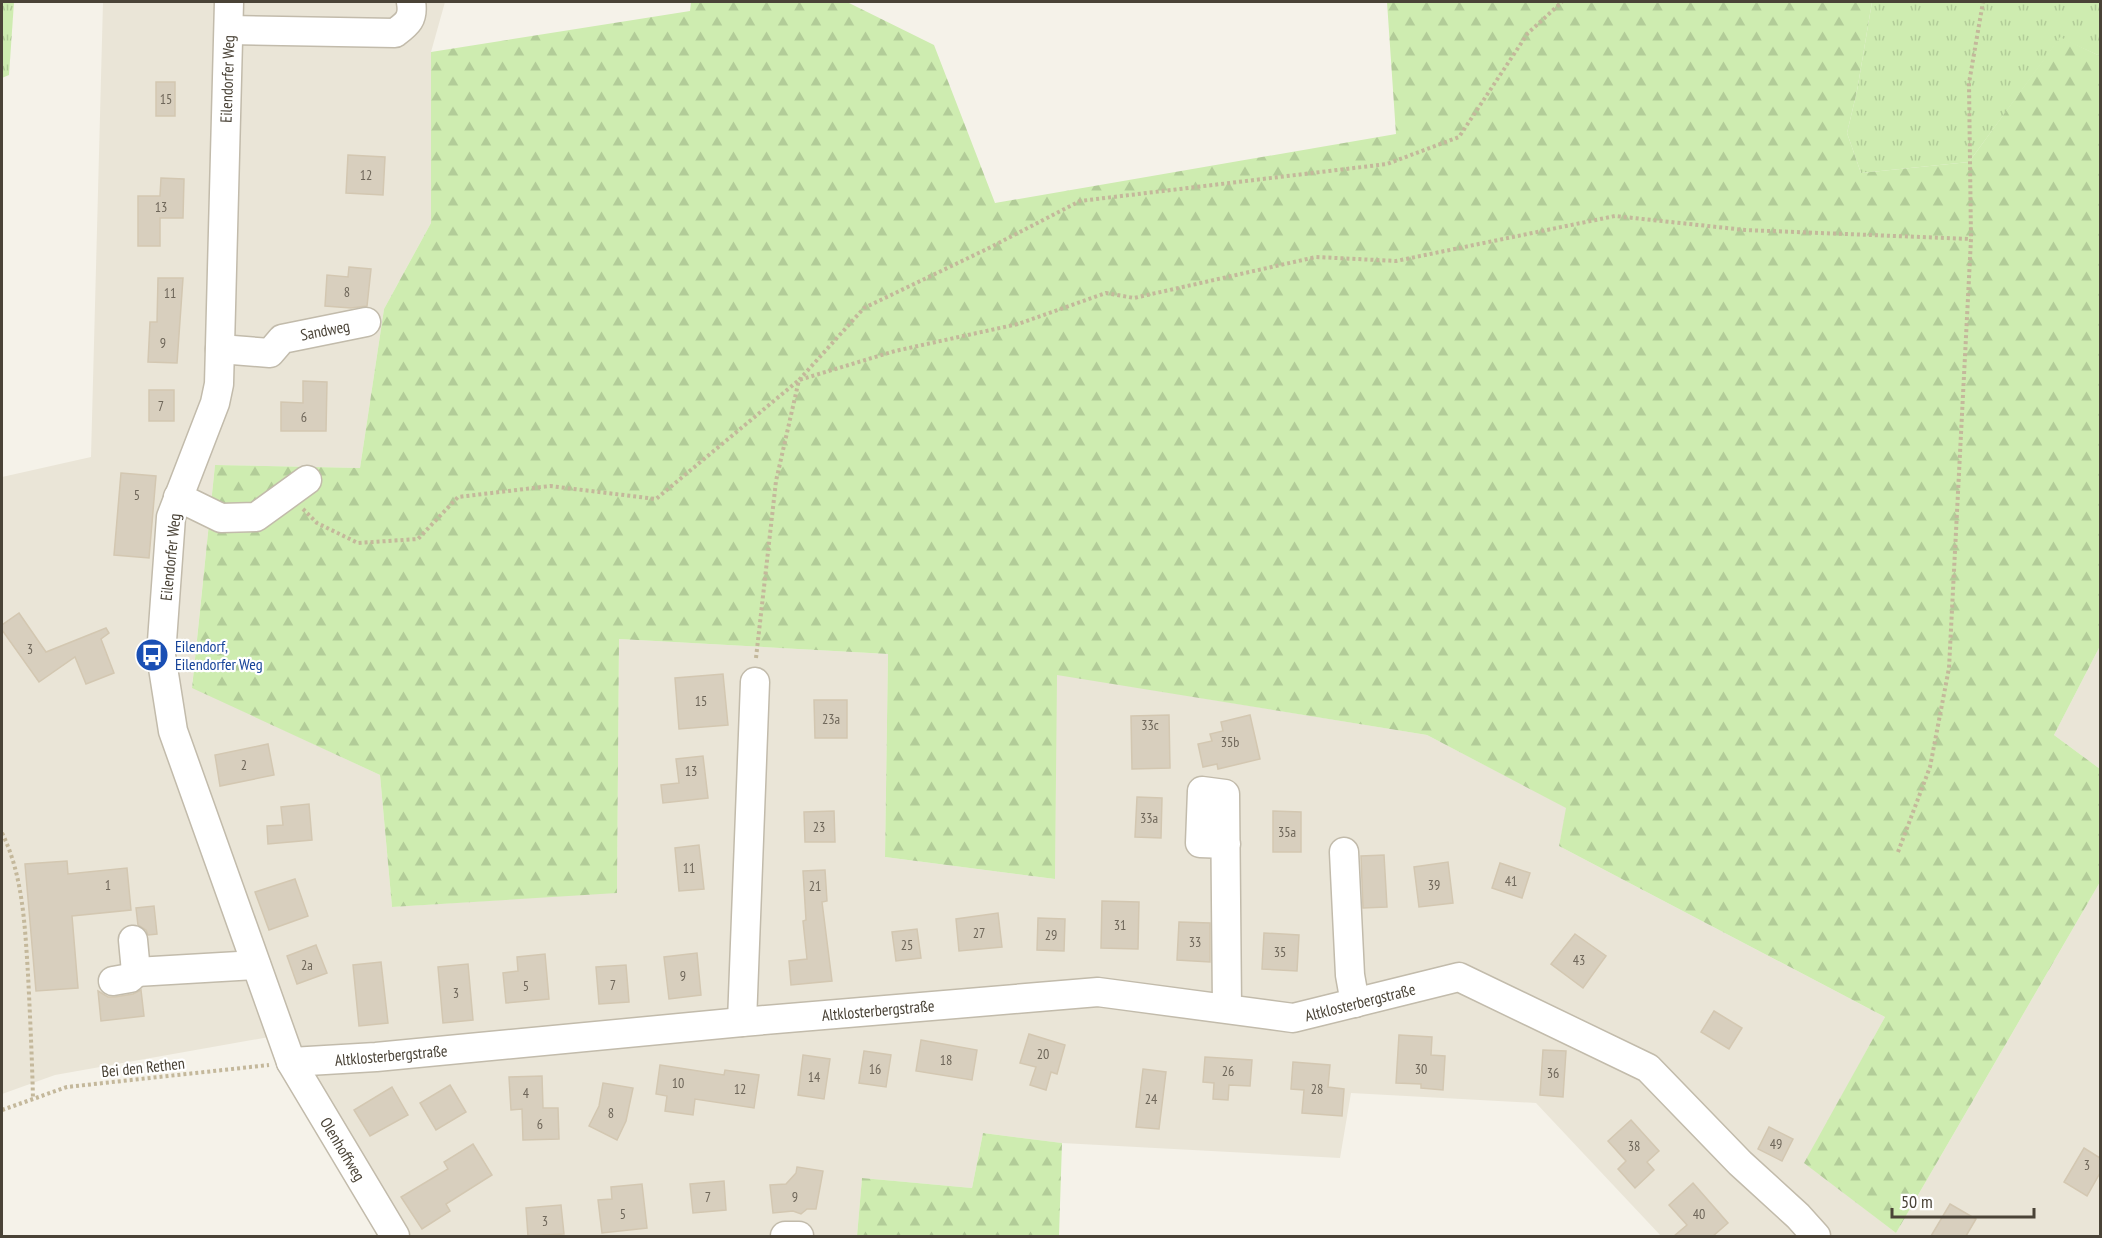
<svg xmlns="http://www.w3.org/2000/svg" width="2102" height="1238" font-family="'PT Sans Narrow',sans-serif">
<style>
.residential{fill:#eae5d7}
.grass{fill:url(#grass-tufts)}
.forest{fill:url(#forest-firs)}
.building{fill:#d8cfbe;stroke:#d3c7b1;stroke-width:1.5}
.lines{fill:none;stroke-linecap:round;stroke-linejoin:round}
.minor-casing{stroke:#c2bbab;stroke-width:31}
.path{stroke:#c4b89b;stroke-width:4;stroke-dasharray:3 3;stroke-linecap:butt}
.minor{stroke:#fff;stroke-width:28}
.labels{text-anchor:middle;dominant-baseline:central;stroke-width:4.5;stroke-linejoin:round;paint-order:stroke}
.number-label{font-size:14px;fill:#6e6659}
.street-label{font-size:16px;fill:#4a4337;stroke:#fff}
.transit-label{font-size:16px;fill:#164399;stroke:#fff;text-anchor:start}
</style>
<defs>
<pattern id="grass-tufts" width="24" height="20" patternUnits="userSpaceOnUse" patternTransform="scale(1.5)"><rect width="24" height="20" fill="#ceecb0"/><path d="M3 7l-1-3M5 7V3M7 7l1-3M15 17l-1-3M17 17v-4M19 17l1-3" fill="none" stroke="#b2cc98"/></pattern>
<pattern id="forest-firs" width="22" height="20" patternUnits="userSpaceOnUse" patternTransform="scale(1.5)"><rect width="22" height="20" fill="#ceecb0"/><path d="M5 1l3.5 6h-7zM16 11l3.5 6h-7z" fill="#b2cc98"/></pattern>
</defs>
<rect width="100%" height="100%" fill="#f5f2e9"/>
<g class="residential">
<path d="M103,2h342l-14,50v171l-47,86 -24,159 -145,-3 -23,222 188,88 12,132 225,-15 2,-253 269,15 -3,203 170,22 1,-205 371,61 140,73 -8,38 326,171 -80,146 91,70 204,-351v354h-439l-125,-133 -185,-10 -11,65 -278,-15 -79,-10 -11,55 -110,-10 -5,58h-458l-113,-202 -231,41 -53,19v-617l89,-20z"/>
<path d="M2100,646v123l-46,-34z"/>
</g>
<g class="grass">
<path d="M2,2h12l-5,73 -7,3z"/>
<path d="M1872,2h228v54l-40,-18 -91,124 -108,11 -14,-40 10,-42z"/>
</g>
<g class="forest">
<path d="M691,2h156l87,43 61,158 401,-69 -9,-132h485l-15,89 -10,42 14,40 108,-11 91,-125 40,19v590l-46,89 46,34v113l-204,351 -92,-70 81,-146 -326,-171 7,-38 -139,-73 -370,-60 -2,204 -170,-22 3,-203 -269,-15 -2,254 -225,14 -12,-132 -188,-87 23,-223 145,3 24,-159 47,-86v-171l259,-41z"/>
<path d="M983,1133l79,10 -3,93h-202l5,-58 110,10z"/>
</g>
<g class="building">
<rect x="156" y="82" width="19" height="34"/>
<path d="M348,155l37,2 -2,38 -37,-2z"/>
<path d="M161,178l23,1 -1,39h-23v28h-22v-50h22z"/>
<path d="M349,267l22,2 -4,37 -16,2 -26,-2 2,-31 21,2z"/>
<path d="M158,278h25l-6,85 -29,-1 2,-40h7z"/>
<path d="M303,381l24,1 -1,49h-45v-29l22,1z"/>
<rect x="149" y="390" width="25" height="31"/>
<path d="M121,473l35,3 -7,82 -35,-3z"/>
<path d="M19,613l27,39 60,-24 3,5 -8,6 13,34 -28,11 -11,-27 -36,25 -37,-52v-5z"/>
<path d="M723,674l5,51 -49,4 -4,-51z"/>
<path d="M814,700h33v38h-32z"/>
<path d="M1169,715l1,53 -38,1 -1,-53z"/>
<path d="M1250,715l10,44 -42,10 -1,-5 -14,3 -5,-23 14,-3 -2,-7 13,-3 -2,-9z"/>
<path d="M268,744l6,31 -54,11 -5,-31z"/>
<path d="M703,756l5,42 -45,5 -2,-18 18,-2 -3,-24z"/>
<path d="M1137,797l25,1 -1,40 -26,-1z"/>
<path d="M309,804l3,36 -44,4 -1,-18 16,-1 -2,-18z"/>
<path d="M834,811l1,31h-30l-1,-30z"/>
<path d="M1273,811l28,1v40h-28z"/>
<path d="M699,845l5,44 -25,2 -4,-43z"/>
<path d="M1384,855l3,52 -24,1 -2,-52z"/>
<path d="M67,861l1,13 59,-6 4,42 -59,6 6,72 -42,3 -11,-127z"/>
<path d="M1448,862l5,41 -34,4 -5,-40z"/>
<path d="M1500,863l30,10 -8,25 -30,-10z"/>
<path d="M825,870l2,31 -5,1 10,79 -41,4 -2,-24 18,-2 -4,-38 3,-1 -3,-49z"/>
<path d="M295,879l13,37 -39,14 -14,-38z"/>
<path d="M1102,901l37,1 -1,47 -37,-1z"/>
<path d="M154,906l3,28 -9,1 -2,-5 -8,-5 -2,-17z"/>
<path d="M998,913l4,34 -43,4 -3,-32z"/>
<path d="M1038,918l27,1 -1,32 -27,-1z"/>
<path d="M1179,922l31,1v39l-33,-2z"/>
<path d="M917,929l4,29 -25,3 -4,-29z"/>
<path d="M1264,933l35,2 -2,36 -35,-2z"/>
<path d="M1575,934l31,22 -23,32 -32,-24z"/>
<path d="M316,945l11,28 -30,11 -10,-28z"/>
<path d="M697,953l4,42 -32,4 -5,-42z"/>
<path d="M545,954l4,45 -43,4 -3,-30 15,-2 -1,-14z"/>
<path d="M381,962l7,61 -29,3 -6,-61z"/>
<path d="M468,964l5,56 -30,3 -5,-56z"/>
<path d="M626,965l3,37 -30,2 -3,-37z"/>
<path d="M141,990l3,26 -43,5 -3,-30 10,6h7l18,-3z"/>
<path d="M1714,1011l28,17 -13,21 -28,-17z"/>
<path d="M1029,1034l36,11 -8,29 -6,-2 -5,18 -16,-5 6,-18 -16,-4z"/>
<path d="M1399,1035l33,2 -1,18 14,1 -2,34 -22,-2v-4l-25,-1z"/>
<path d="M921,1040l56,10 -5,30 -56,-9z"/>
<path d="M1543,1050l23,1 -3,46 -23,-2z"/>
<path d="M864,1051l27,4 -5,32 -27,-4z"/>
<path d="M803,1055l27,4 -6,40 -26,-4z"/>
<path d="M1205,1057l47,3 -2,26 -21,-1 -1,15 -15,-1 1,-16 -11,-1z"/>
<path d="M1293,1062l37,3 -2,22 16,2 -2,27 -40,-3 2,-23 -13,-1z"/>
<path d="M660,1065l64,10 1,-5 34,5 -5,33 -59,-9 -2,16 -28,-4 2,-15 -11,-2z"/>
<path d="M1143,1069l23,3 -7,57 -23,-2z"/>
<path d="M542,1076l1,32h15l1,31 -36,1 -1,-31 -11,1 -2,-33z"/>
<path d="M603,1083l30,5 -7,33 -9,19 -28,-14 10,-20z"/>
<path d="M450,1085l16,27 -30,18 -16,-27z"/>
<path d="M392,1087l16,28 -38,21 -16,-26z"/>
<path d="M1631,1120l28,31 -12,11 7,8 -19,18 -17,-19 8,-8 -18,-20z"/>
<path d="M1769,1127l24,12 -11,22 -24,-12z"/>
<path d="M473,1144l19,31 -46,29 4,7 -28,18 -21,-32 47,-28 -4,-7z"/>
<path d="M2084,1148l16,10v15l-13,23 -23,-14z"/>
<path d="M797,1167l26,4 -7,38h-9l-6,5 -8,-3 -20,2 -3,-28 16,-1 10,-11z"/>
<path d="M724,1181l2,29 -33,3 -3,-29z"/>
<path d="M1693,1183l35,40 -15,13h-39l13,-11 -18,-20z"/>
<path d="M642,1184l5,44 -45,5 -4,-33 14,-1 -1,-12z"/>
<path d="M1950,1204l26,15 -10,17h-35z"/>
<path d="M561,1205l3,29 -36,2 -2,-28z"/>
</g>
<g class="lines">
<g class="minor-casing">
<g id="minor">
<path d="M229,2l-10,382 -4,19 -44,114 -10,138 12,76 118,331 104,174"/>
<path d="M229,30l166,3c12,-9 19,-14 16,-31"/>
<path d="M220,349l50,4 12,-14 84,-17"/>
<path d="M178,497l43,21 35,-1 51,-37"/>
<path d="M1226,844l-26,-1 2,-52 23,3 2,214"/>
<path d="M1344,852l6,123 5,28"/>
<path d="M133,940l3,32 120,-7"/>
<path d="M113,981l17,-3 6,-6"/>
<path d="M742,1022l13,-340"/>
<path d="M291,1062l85,-5 366,-35 356,-30 195,26 166,-41 189,91 92,95 58,53 18,20"/>
<path d="M785,1236h14"/>
</g>
</g>
<g class="path">
<path d="M303,509l14,14 41,20 60,-4 40,-42 92,-11 106,13 143,-119 96,-29 123,-27 88,-31 28,5 182,-41 80,4 219,-45 130,14 226,9"/>
<path d="M756,658l20,-177 23,-101 65,-72 123,-59 93,-48 307,-37 72,-27 69,-104 34,-31"/>
<path d="M2,833c21,42 23,94 26,141 2,41 4,83 5,125"/>
<path d="M1898,852l32,-85 19,-99 22,-429 -2,-156 14,-81"/>
<path d="M2,1110l65,-23 202,-22"/>
</g>
<use href="#minor" class="minor"/>
</g>
<defs>
<g id="bus-disc" transform="scale(1.725)"><circle r="9.5" fill="#1a4fb4" stroke="#fff"/><path d="M-5-6H5V4H4V6H2V4H-2V6H-4V4H-5ZM-3.5-4V0h7V-4ZM-3.5 1.2v1.5H-2V1.2ZM2 1.2v1.5H3.5V1.2Z" fill="#fff"/></g>
</defs>
<g fill-rule="evenodd">
<use href="#bus-disc" x="152" y="655"/>
</g>
<g class="labels">
<g class="number-label">
<text x="166" y="99">15</text>
<text x="366" y="175">12</text>
<text x="161" y="207">13</text>
<text x="347" y="292">8</text>
<text x="170" y="293">11</text>
<text x="163" y="343">9</text>
<text x="161" y="406">7</text>
<text x="304" y="417">6</text>
<text x="137" y="495">5</text>
<text x="30" y="649">3</text>
<text x="701" y="701">15</text>
<text x="831" y="719">23a</text>
<text x="1150" y="725">33c</text>
<text x="1230" y="742">35b</text>
<text x="244" y="765">2</text>
<text x="691" y="771">13</text>
<text x="1149" y="818">33a</text>
<text x="819" y="827">23</text>
<text x="1287" y="832">35a</text>
<text x="689" y="868">11</text>
<text x="1511" y="881">41</text>
<text x="108" y="885">1</text>
<text x="1434" y="885">39</text>
<text x="815" y="886">21</text>
<text x="1120" y="925">31</text>
<text x="979" y="933">27</text>
<text x="1051" y="935">29</text>
<text x="1195" y="942">33</text>
<text x="907" y="945">25</text>
<text x="1280" y="952">35</text>
<text x="1579" y="960">43</text>
<text x="307" y="965">2a</text>
<text x="683" y="976">9</text>
<text x="613" y="985">7</text>
<text x="526" y="986">5</text>
<text x="456" y="993">3</text>
<text x="1043" y="1054">20</text>
<text x="946" y="1060">18</text>
<text x="875" y="1069">16</text>
<text x="1421" y="1069">30</text>
<text x="1228" y="1071">26</text>
<text x="1553" y="1073">36</text>
<text x="814" y="1077">14</text>
<text x="678" y="1083">10</text>
<text x="740" y="1089">12</text>
<text x="1317" y="1089">28</text>
<text x="526" y="1093">4</text>
<text x="1151" y="1099">24</text>
<text x="611" y="1113">8</text>
<text x="540" y="1124">6</text>
<text x="1776" y="1144">49</text>
<text x="1634" y="1146">38</text>
<text x="2087" y="1165">3</text>
<text x="708" y="1197">7</text>
<text x="795" y="1197">9</text>
<text x="623" y="1214">5</text>
<text x="1699" y="1214">40</text>
<text x="545" y="1221">3</text>
</g>
<g class="street-label">
<text transform="translate(227 79) rotate(-88)">Eilendorfer Weg</text>
<text transform="translate(325 330) rotate(-11)">Sandweg</text>
<text transform="translate(170 557) rotate(-84)">Eilendorfer Weg</text>
<text transform="translate(1360 1002) rotate(-14)">Altklosterbergstraße</text>
<text transform="translate(878 1010) rotate(-5)">Altklosterbergstraße</text>
<text transform="translate(391 1055) rotate(-5)">Altklosterbergstraße</text>
<text transform="translate(143 1067) rotate(-6)">Bei den Rethen</text>
<text transform="translate(343 1149) rotate(59)">Olenhoffweg</text>
</g>
<g class="transit-label">
<text x="175" y="646">Eilendorf,<tspan x="175" dy="18">Eilendorfer Weg</tspan></text>
</g>
</g>
<rect width="2102" height="1238" fill="none" stroke="#4a4337" stroke-width="6"/>
<path d="M1892 1208v9h142v-9" fill="none" stroke="#4a4337" stroke-width="3"/>
<text x="1901" y="1208" font-size="18" fill="#4a4337" stroke="#ffffff" stroke-width="4.5" paint-order="stroke">50 m</text>
</svg>
